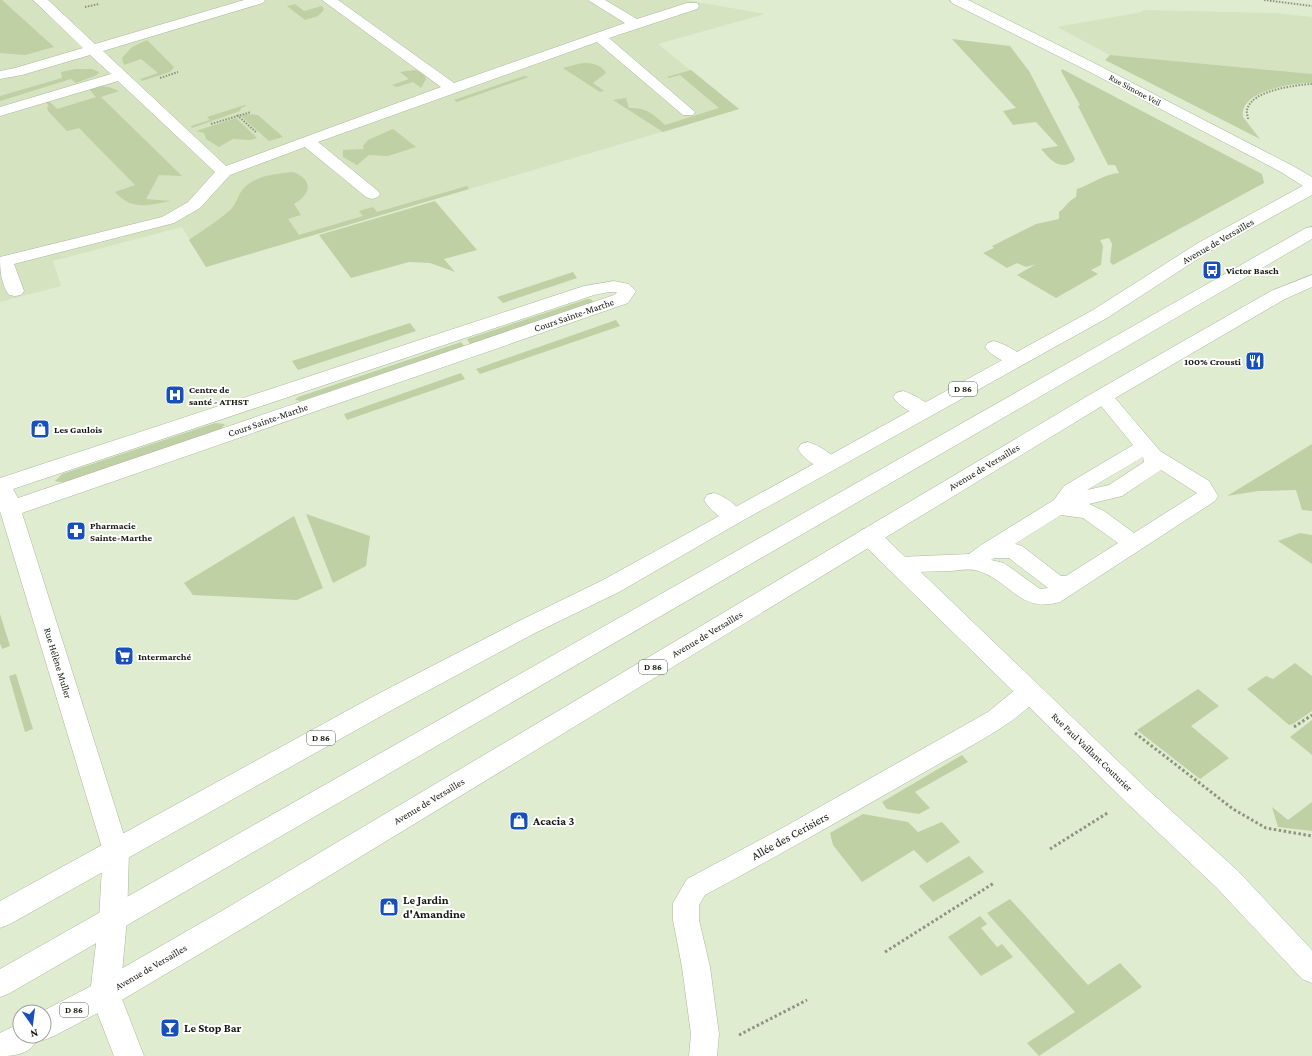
<svg xmlns="http://www.w3.org/2000/svg" width="1312" height="1056" font-family="'Crimson Pro',serif">
<style>
.built{fill:#d5e3c0}
.green{fill:#bed0a4}
.lines{fill:none;stroke-linecap:round;stroke-linejoin:round}
.service-casing{stroke:#abb69b;stroke-width:1}
.minor-casing{stroke:#abb69b;stroke-width:1}
.primary-casing{stroke:#abb69b;stroke-width:1}
.path-far1{stroke:#8b947f;stroke-width:2;stroke-dasharray:1.5 1.5;stroke-linecap:butt}
.path{stroke:#8b947f;stroke-width:3;stroke-dasharray:2.5 2.5;stroke-linecap:butt}
.service{fill:#fff;fill-rule:evenodd}
.minor{fill:#fff;fill-rule:evenodd}
.primary{fill:#fff;fill-rule:evenodd}
.labels{text-anchor:middle;dominant-baseline:central;stroke-width:4;stroke-linejoin:round;paint-order:stroke}
.far-street-label{font-size:9px;fill:#12160d;stroke:#fff}
.shield{fill:#fff;stroke:#595c56;stroke-width:1}
.shield-label{font-size:9px;font-weight:bold;fill:#12160d}
.street-label{font-size:10px;fill:#12160d;stroke:#fff}
.poi-label{font-size:10px;font-weight:bold;fill:#12160d;stroke:#fff;text-anchor:start}
.near-poi-label{font-size:12px;font-weight:bold;fill:#12160d;stroke:#fff;text-anchor:start}
.near-street-label{font-size:12px;fill:#12160d;stroke:#fff}
</style>
<rect width="100%" height="100%" fill="#e0ecd0"/>
<g class="built">
<path d="M0,0h686l79,14 -107,30 81,65 -533,158 -24,-40 -129,34 8,25 -61,16z"/>
<path d="M1143,10l133,3 36,4v57l-202,-19 -53,-28 85,-15z"/>
</g>
<g class="green">
<path d="M0,0h2l52,47 -29,8 -25,-2z"/>
<path d="M295,4l9,7 18,-5 2,4 -6,6 -13,4 -18,-14z"/>
<path d="M952,39l58,7 19,25 46,88 -2,3c-15,8 -22,-2 -32,-13l17,-3 -22,-24 -23,3 -10,-14 13,-3z"/>
<path d="M147,40l27,27 -4,5 -28,9 -2,-2 18,-6 -17,-14 -17,6 -2,-7 10,-11z"/>
<path d="M1110,55l202,19v9c-18,0 -73,7 -69,34l17,22 -155,-79z"/>
<path d="M582,63c10,0 19,1 24,10l-13,10 11,8 -4,1 -37,-24z"/>
<path d="M75,69h17l7,3 -2,3 -21,8 -5,-4 -71,22v-5l62,-18 -1,-6z"/>
<path d="M1062,69l200,105 2,9 -151,82 -3,-3 2,-18 -3,-6 -9,2 3,6 -2,19 -10,5 7,4 -42,24 -39,-23 19,-11 -10,3 -9,-4 -10,5 -24,-15 11,-5 -2,-2 44,-22 23,-5v-7c8,-6 7,-9 17,-15l1,-8c15,-5 27,-15 42,-16l-4,-8h-7l-30,-59 2,-1 -19,-34z"/>
<path d="M415,70c6,2 9,3 11,9l-5,9 -8,-6 -16,5 -5,-2 17,-6 -9,-7z"/>
<path d="M691,70l48,39 -76,23 -50,-32 13,-2 3,10c18,0 23,5 36,17l54,-17 -39,-33 -11,3 -2,-1z"/>
<path d="M524,76l5,1 -72,25 -3,-2z"/>
<path d="M100,86l9,1 10,4 -18,6 81,79 -23,-1 -13,24 25,2c-23,4 -39,10 -56,-9l20,-7 -56,-57 -12,3 -19,-20 -1,-4 2,-1 -3,-4 3,-1 8,8 39,-12 -7,-8z"/>
<path d="M245,105l1,1 -5,2 -1,3 -48,17 -1,-2 19,-6 -3,-3z"/>
<path d="M246,114l12,1 25,22 -14,4 -28,-25z"/>
<path d="M236,118l21,20 -7,2 -17,-1 -14,8 -13,-8 -2,-6 -8,-2z"/>
<path d="M393,129l23,18 -28,9 -19,-1 -12,10 -14,-8v-7l21,-1 -1,-3 5,-6z"/>
<path d="M293,172c21,8 18,22 1,32l7,11 -13,4 11,16 64,-19 -4,-5 14,-4 4,5 90,-26 2,3 -263,78 -17,-27c14,-10 29,-19 41,-30 6,-5 8,-15 13,-21 12,-14 33,-15 50,-17z"/>
<path d="M435,201l42,49 -33,9 11,13 -25,-9 -21,-1 -58,16 -32,-43z"/>
<path d="M573,272l4,6 -74,25 -6,-6z"/>
<path d="M587,299h4l2,3 -123,42 -3,-5z"/>
<path d="M616,320l4,6 -140,48 -4,-5z"/>
<path d="M410,323l6,8 -118,39 -6,-9z"/>
<path d="M461,342l3,4 -163,55 -6,-1 3,-3z"/>
<path d="M461,373l4,6 -118,41 -3,-6z"/>
<path d="M215,423l10,1 -6,7 -154,52 -10,-2 7,-7z"/>
<path d="M1312,444v67l-10,-1 -6,-20 -38,1 -31,5z"/>
<path d="M306,514l64,22 -4,30 -33,17z"/>
<path d="M294,516l29,72 -26,12 -104,-5 -9,-12z"/>
<path d="M1300,533l12,2v29l-34,-23z"/>
<path d="M0,614l10,32 -8,3 -2,-6z"/>
<path d="M1295,663l17,13v35l-19,13 -4,1 -42,-36 19,-13 7,3z"/>
<path d="M16,674l17,55 -8,3 -16,-56z"/>
<path d="M1198,689l21,17 -28,20 38,32 -29,21 -63,-49z"/>
<path d="M1312,720v35l-22,-18z"/>
<path d="M962,755l6,7 -53,30 15,16 -11,6 -32,-5 -5,-7z"/>
<path d="M1312,802v29l-34,-4 -6,-20 16,13z"/>
<path d="M863,814l45,8 10,10 24,-10 18,20 -33,21 -13,-13 -52,32 -29,-37 -3,-12z"/>
<path d="M969,856l15,16 -51,30 -14,-16z"/>
<path d="M1010,899l78,86 32,-22 22,24 -103,69 -12,-13 48,-31 -88,-99z"/>
<path d="M980,916l7,8 -6,4 16,19 5,-3 11,13 -32,19 -33,-39z"/>
</g>
<g class="lines">
<g class="service-casing">
<g id="service">
<path d="M33,0h15l47,44 149,-44h21l-2,3 -160,48 123,115 215,-79 -119,-87h16l116,83 171,-60 -37,-23h17l32,19 50,-16h10l2,3 -2,3 -88,29 86,74 -2,3h-10l-86,-73 -279,100 60,49 2,3 -2,3 -6,2 -6,-2 -61,-50 -75,28 -30,33 -26,15 -160,41 10,27 -3,4 -6,1 -6,-1c-8,-11 -9,-25 -9,-38l162,-40 26,-15 27,-30 -97,-91 -118,35v-9l111,-33 -21,-19 -68,20 -22,4v-8l15,-3 68,-20z"/>
<path d="M1312,227v12l-1302,754 -10,4v-28l1306,-741z"/>
<path d="M994,341c10,3 25,10 31,19l-2,4c-12,3 -31,-7 -38,-17l3,-4z"/>
<path d="M1103,390l7,2 50,59 49,30 9,15 -3,5 -155,101c-41,12 -50,-23 -85,-32 -7,-1 -16,0 -24,1 -17,0 -35,1 -52,2l-8,-2 -3,-6 3,-6 8,-2 70,-3 12,-9 73,-45 10,-14 69,-41 -40,-49 3,-4zM1143,457l1,5 -35,23 -22,5zM1161,470l36,23 -63,40 -30,-22 -15,-7 33,-8zM1061,515l22,3 35,25 -52,33h-5l-39,-30 -7,-2zM994,558h15l39,30 -8,1 -36,-26 -13,-3z"/>
<path d="M903,391c10,3 25,11 31,20l-3,4c-13,4 -30,-7 -38,-18l3,-4z"/>
<path d="M808,442c11,3 25,12 31,22l-3,5c-13,4 -31,-8 -38,-20l3,-5z"/>
<path d="M714,493c11,3 24,13 30,23l-3,5c-14,4 -30,-9 -37,-21l3,-5z"/>
<path d="M1029,683l8,2 4,7c-14,27 -84,61 -111,77 -75,43 -149,85 -225,126l-6,10v15l11,47 9,67 -2,22h-28l2,-22 -9,-67 -9,-47v-17l14,-24 99,-53 202,-114 33,-27z"/>
</g>
</g>
<g class="minor-casing">
<g id="minor">
<path d="M950,0h18l128,64 197,102 19,11v12l-6,-1 -25,-16 -195,-102 -134,-67z"/>
<path d="M614,281l15,3 7,7 -8,12 -606,210 107,338 -2,68 -7,75 24,62h-30l-24,-62 9,-75 4,-68 -103,-340v-33l584,-192zM609,292h8l-3,3 -596,203 -5,-9 581,-194z"/>
<path d="M869,528l8,2 269,258 91,82 75,80v33l-10,-4 -85,-91 -89,-84 -267,-262 -3,-6 3,-6z"/>
</g>
</g>
<g class="primary-casing">
<g id="primary">
<path d="M1312,183v12l-102,56 -103,67 -365,203 -123,71 -84,41 -143,77 -382,214 -10,4v-27l374,-205 145,-75 84,-41 490,-270 105,-67 108,-59z"/>
<path d="M1312,275v12l-27,12 -175,102 -870,529 -125,74 -61,32 -10,4 -6,-2c-7,16 -22,18 -38,18v-23l20,-10v13h24v-24h-3l54,-28 125,-72 876,-521 175,-100z"/>
</g>
</g>
<g class="path-far1">
<path d="M1264,0l48,6"/>
<path d="M85,7l14,-3"/>
<path d="M160,78l18,-6"/>
<path d="M237,115l20,18"/>
<path d="M1248,119c0,-3 -2,-7 -1,-9 4,-20 49,-25 65,-26"/>
<path d="M211,124l40,-12"/>
</g>
<g class="path">
<path d="M1294,727l18,-12"/>
<path d="M1135,733l98,76 33,19 46,8"/>
<path d="M1050,849l59,-37"/>
<path d="M885,952l109,-69"/>
<path d="M739,1035l68,-35"/>
</g>
<use href="#service" class="service"/>
<use href="#minor" class="minor"/>
<use href="#primary" class="primary"/>
</g>
<defs>
<g id="bus-square" transform="scale(1)"><rect x="-9" y="-9" width="18" height="18" rx="4" fill="#174fbb" stroke="#fff"/><path d="M-5-6H5V4H4V6H2V4H-2V6H-4V4H-5ZM-3.5-4V0h7V-4ZM-3.5 1.2v1.5H-2V1.2ZM2 1.2v1.5H3.5V1.2Z" fill="#fff"/></g>
<g id="restaurant-square" transform="scale(1)"><rect x="-9" y="-9" width="18" height="18" rx="4" fill="#174fbb" stroke="#fff"/><path d="M-5-6h1v4h1v-4h1v4h1v-4h1v5L-1.5 .5V6h-2V.5L-5-1ZM5-6V6H3V1.5H1.5Q1.5-4 5-6Z" fill="#fff"/></g>
<g id="hospital-square" transform="scale(1)"><rect x="-9" y="-9" width="18" height="18" rx="4" fill="#174fbb" stroke="#fff"/><path d="M-5-5h3v3.5h4V-5h3V5h-3V1.5h-4V5h-3Z" fill="#fff"/></g>
<g id="shop-square" transform="scale(1)"><rect x="-9" y="-9" width="18" height="18" rx="4" fill="#174fbb" stroke="#fff"/><path d="M-5-2.5h2.3a2.7 3.5 0 0 1 5.4 0H5L5.5 6h-11ZM-1.5-2.5h3a1.5 2.3 0 0 0-3 0Z" fill="#fff"/></g>
<g id="pharmacy-square" transform="scale(1)"><rect x="-9" y="-9" width="18" height="18" rx="4" fill="#174fbb" stroke="#fff"/><path d="M-2-6h4v4h4v4h-4v4h-4v-4h-4v-4h4Z" fill="#fff"/></g>
<g id="supermarket-square" transform="scale(1)"><rect x="-9" y="-9" width="18" height="18" rx="4" fill="#174fbb" stroke="#fff"/><path d="M-6-5.5h2.5l.6 2H6L4.5 2H-2.5L-4.4-4H-6ZM-1.5 3.2a1.3 1.3 0 1 0 .1 0ZM3 3.2a1.3 1.3 0 1 0 .1 0Z" fill="#fff"/></g>
<g id="bar-square" transform="scale(1)"><rect x="-9" y="-9" width="18" height="18" rx="4" fill="#174fbb" stroke="#fff"/><path d="M-6-5H6L.8 .8V4.5H3.5V6h-7V4.5H-.8V.8Z" fill="#fff"/></g>
</defs>
<g fill-rule="evenodd">
<use href="#bus-square" x="1212" y="270"/>
<use href="#restaurant-square" x="1255" y="361"/>
<use href="#hospital-square" x="175" y="395"/>
<use href="#shop-square" x="40" y="429"/>
<use href="#pharmacy-square" x="76" y="531"/>
<use href="#supermarket-square" x="124" y="656"/>
<use href="#shop-square" x="519" y="821"/>
<use href="#shop-square" x="389" y="907"/>
<use href="#bar-square" x="170" y="1028"/>
</g>
<g class="labels">
<g class="far-street-label">
<text transform="translate(1135 90) rotate(28)">Rue Simone Veil</text>
</g>
<g class="shield">
<rect x="949" y="382" width="28" height="14" rx="3"/>
<rect x="639" y="660" width="28" height="14" rx="3"/>
<rect x="307" y="731" width="28" height="14" rx="3"/>
<rect x="60" y="1003" width="28" height="14" rx="3"/>
</g>
<g class="shield-label">
<text x="963" y="389">D 86</text>
<text x="653" y="667">D 86</text>
<text x="321" y="738">D 86</text>
<text x="74" y="1010">D 86</text>
</g>
<g class="street-label">
<text transform="translate(1218 241) rotate(-30)">Avenue de Versailles</text>
<text transform="translate(574 315) rotate(-19)">Cours Sainte-Marthe</text>
<text transform="translate(268 420) rotate(-19)">Cours Sainte-Marthe</text>
<text transform="translate(984 467) rotate(-31)">Avenue de Versailles</text>
<text transform="translate(707 634) rotate(-31)">Avenue de Versailles</text>
<text transform="translate(58 663) rotate(73)">Rue Hélène Muller</text>
<text transform="translate(1092 752) rotate(44)">Rue Paul Vaillant Couturier</text>
<text transform="translate(429 801) rotate(-31)">Avenue de Versailles</text>
<text transform="translate(151 967) rotate(-30)">Avenue de Versailles</text>
</g>
<g class="poi-label">
<text x="1226" y="270">Victor Basch</text>
<text x="1241" y="361" text-anchor="end">100% Crousti</text>
<text x="189" y="389">Centre de<tspan x="189" dy="12">santé - ATHST</tspan></text>
<text x="54" y="429">Les Gaulois</text>
<text x="90" y="525">Pharmacie<tspan x="90" dy="12">Sainte-Marthe</tspan></text>
<text x="138" y="656">Intermarché</text>
</g>
<g class="near-poi-label">
<text x="533" y="821">Acacia 3</text>
<text x="403" y="900">Le Jardin<tspan x="403" dy="14">d'Amandine</tspan></text>
<text x="184" y="1028">Le Stop Bar</text>
</g>
<g class="near-street-label">
<text transform="translate(790 836) rotate(-29)">Allée des Cerisiers</text>
</g>
</g>
<g transform="translate(32 1024) rotate(166)"><circle r="19" fill="#ffffff" stroke="#a0a29e"/>
<path d="M0-3L7 15L0 10L-7 15Z" fill="#174fbb"/>
<text y="-6" font-size="11" font-weight="bold" text-anchor="middle" fill="#12160d">N</text>
</g>
</svg>
